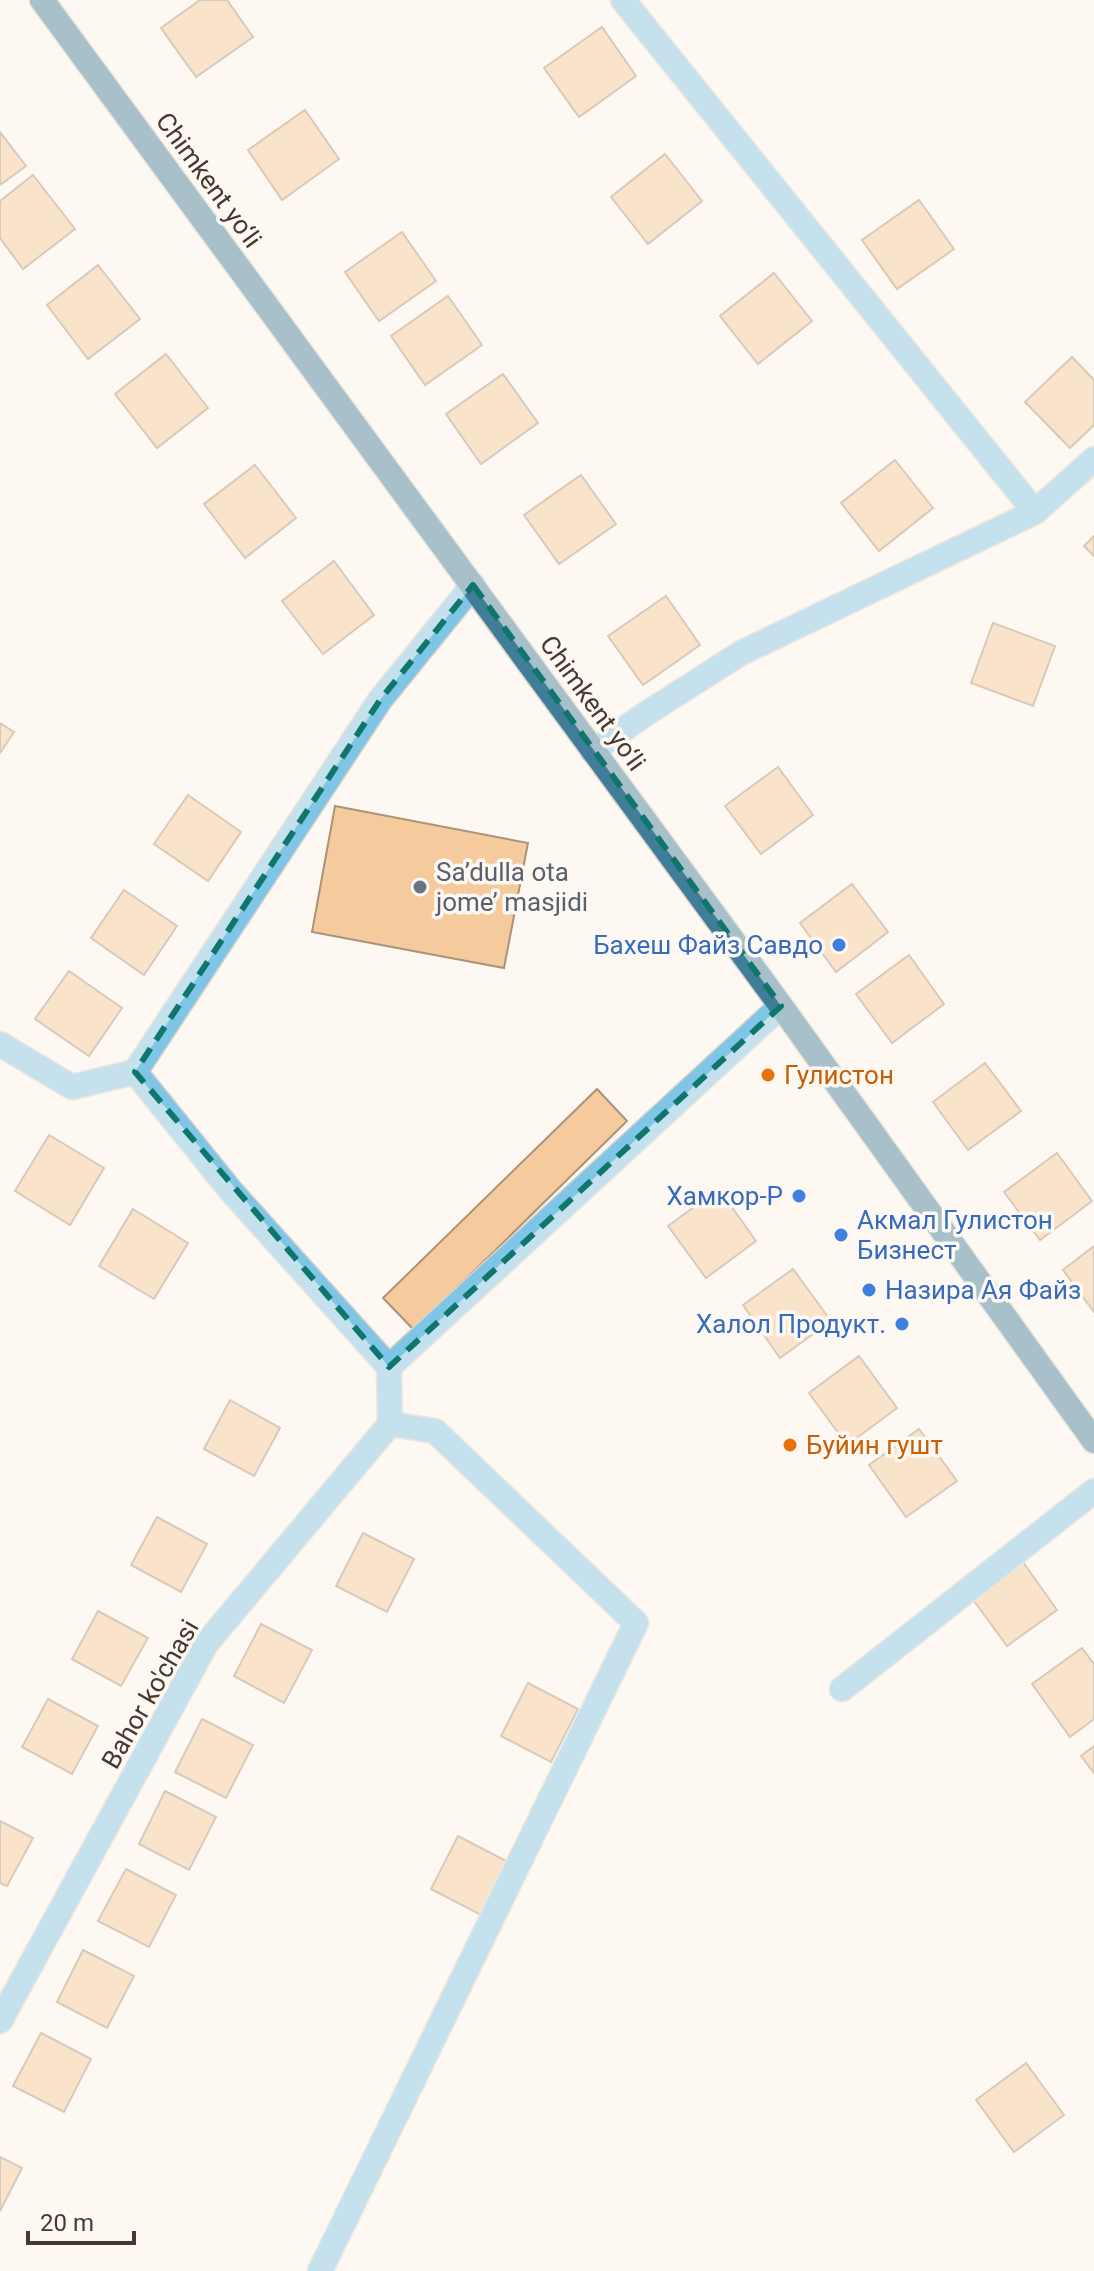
<svg xmlns="http://www.w3.org/2000/svg" width="1094" height="2271" font-family="Roboto,sans-serif">
<style>
.building{fill:#f5ca9c;stroke:#ab9379;stroke-width:2}
.lines{fill:none;stroke-linecap:round;stroke-linejoin:round}
.street-casing{stroke:#d8d2cb;stroke-width:27}
.highway-casing{stroke:#d8d2cb;stroke-width:27}
.street{stroke:#7fc6e6;stroke-width:24}
.highway{stroke:#407d98;stroke-width:24}
.marked{fill:none;stroke:#0f766e;stroke-width:6;stroke-dasharray:16 10;stroke-linejoin:round}
.worship-dot{fill:#6b7280;stroke:#fdf8f2;stroke-width:3}
.shop-dot{fill:#3f7fe0;stroke:#fdf8f2;stroke-width:3}
.food-dot{fill:#e8710a;stroke:#fdf8f2;stroke-width:3}
.labels{text-anchor:middle;dominant-baseline:central;stroke-width:7;stroke-linejoin:round;paint-order:stroke}
.street-label{font-size:26px;fill:#453a2f;stroke:#fdf8f2}
.worship-label{font-size:26px;fill:#5b616d;stroke:#fdf8f2;text-anchor:start}
.shop-label{font-size:26px;fill:#366cbe;stroke:#fdf8f2;text-anchor:end}
.food-label{font-size:26px;fill:#c56008;stroke:#fdf8f2;text-anchor:start}
</style>
<rect width="100%" height="100%" fill="#fdf8f2"/>
<g class="building">
<path d="M200,0h27l26,37 -57,40 -35,-49z"/>
<path d="M602,27l34,49 -57,41 -35,-49z"/>
<path d="M305,110l34,49 -57,41 -34,-50z"/>
<path d="M0,132l26,34 -26,19z"/>
<path d="M665,154l37,47 -54,43 -37,-47z"/>
<path d="M33,175l42,54 -52,40 -23,-31v-37z"/>
<path d="M919,200l35,49 -57,40 -35,-49z"/>
<path d="M402,232l34,49 -57,40 -34,-49z"/>
<path d="M98,265l42,54 -52,40 -41,-54z"/>
<path d="M774,273l38,48 -54,43 -38,-48z"/>
<path d="M448,296l34,49 -57,40 -34,-49z"/>
<path d="M166,354l42,54 -51,40 -42,-54z"/>
<path d="M1072,357l22,23v45l-24,23 -45,-46z"/>
<path d="M503,374l35,49 -57,41 -35,-50z"/>
<path d="M895,460l38,48 -54,43 -38,-48z"/>
<path d="M255,465l41,53 -51,40 -41,-54z"/>
<path d="M581,475l35,49 -57,40 -35,-49z"/>
<path d="M1094,536v20l-10,-10z"/>
<path d="M334,561l40,54 -51,39 -41,-53z"/>
<path d="M666,596l34,49 -57,40 -35,-49z"/>
<path d="M993,623l62,23 -22,60 -62,-23z"/>
<path d="M0,723l14,9 -14,21z"/>
<path d="M778,767l35,48 -52,39 -36,-48z"/>
<path d="M188,795l53,37 -33,49 -54,-37z"/>
<path d="M335,806l193,37 -24,125 -192,-36z"/>
<path d="M852,884l36,48 -52,40 -36,-49z"/>
<path d="M124,890l53,36 -33,49 -53,-37z"/>
<path d="M909,955l35,49 -52,39 -36,-49z"/>
<path d="M69,971l53,37 -33,48 -54,-37z"/>
<path d="M985,1063l36,48 -53,39 -35,-48z"/>
<path d="M597,1089l30,32 -213,209 -31,-32z"/>
<path d="M49,1135l55,33 -34,57 -55,-34z"/>
<path d="M1057,1153l35,48 -52,39 -36,-48z"/>
<path d="M719,1189l37,52 -50,37 -38,-52z"/>
<path d="M133,1209l55,34 -34,56 -55,-33z"/>
<path d="M1094,1246v66l-31,-42z"/>
<path d="M793,1269l38,52 -51,37 -37,-53z"/>
<path d="M859,1356l38,52 -50,37 -38,-52z"/>
<path d="M230,1400l50,28 -26,48 -50,-27z"/>
<path d="M919,1429l38,52 -51,36 -37,-52z"/>
<path d="M157,1517l50,27 -26,48 -50,-27z"/>
<path d="M363,1533l51,26 -27,53 -51,-26z"/>
<path d="M1020,1558l37,52 -50,36 -38,-52z"/>
<path d="M98,1611l50,27 -27,48 -49,-27z"/>
<path d="M261,1624l51,26 -28,53 -50,-27z"/>
<path d="M1082,1648l12,16v55l-24,18 -38,-53z"/>
<path d="M528,1683l50,26 -27,53 -50,-26z"/>
<path d="M48,1699l50,27 -26,48 -50,-27z"/>
<path d="M202,1719l51,26 -27,53 -51,-26z"/>
<path d="M1094,1746v27l-13,-17z"/>
<path d="M165,1791l51,26 -27,53 -50,-26z"/>
<path d="M0,1821l33,17 -26,48 -7,-3z"/>
<path d="M458,1836l50,26 -27,53 -50,-26z"/>
<path d="M126,1869l50,26 -27,52 -51,-26z"/>
<path d="M83,1950l51,26 -27,52 -50,-26z"/>
<path d="M41,2033l50,26 -27,53 -51,-26z"/>
<path d="M1026,2063l38,52 -50,37 -38,-52z"/>
<path d="M0,2157l22,11 -22,43z"/>
</g>
<g class="lines">
<g class="street-casing">
<g id="street">
<path d="M623,0l412,512"/>
<path d="M593,751l51,-36 97,-62 294,-141 59,-53"/>
<path d="M0,1044l72,43 63,-15 96,119 158,176 1,57"/>
<path d="M135,1072l245,-372 93,-115"/>
<path d="M389,1367l392,-361"/>
<path d="M842,1689l252,-198"/>
<path d="M0,2021l206,-377 184,-220"/>
<path d="M320,2271l316,-648 -201,-192 -45,-7"/>
</g>
</g>
<g class="highway-casing">
<path id="highway" d="M42,0l739,1006 313,435"/>
</g>
<use href="#street" class="street"/>
<use href="#highway" class="highway"/>
</g>
<path d="M0 0H1094V2271H0ZM473,585l308,421 -392,361 -254,-295 245,-372z" fill="#fdf8f2" fill-opacity=".55" fill-rule="evenodd"/>
<path class="marked" d="M473,585l308,421 -392,361 -254,-295 245,-372z"/>
<circle class="worship-dot" cx="420" cy="887" r="8"/>
<g class="shop-dot">
<circle cx="839" cy="945" r="8"/>
<circle cx="799" cy="1196" r="8"/>
<circle cx="841" cy="1235" r="8"/>
<circle cx="869" cy="1290" r="8"/>
<circle cx="902" cy="1324" r="8"/>
</g>
<g class="food-dot">
<circle cx="768" cy="1075" r="8"/>
<circle cx="790" cy="1445" r="8"/>
</g>
<g class="labels">
<g class="street-label">
<text transform="translate(209 180) rotate(54)">Chimkent yo‘li</text>
<text transform="translate(593 703) rotate(54)">Chimkent yo‘li</text>
<text transform="translate(150 1694) rotate(-60)">Bahor ko'chasi</text>
</g>
<g class="worship-label">
<text x="436" y="872">Sa’dulla ota<tspan x="436" dy="30">jome’ masjidi</tspan></text>
</g>
<g class="shop-label">
<text x="823" y="945">Бахеш Файз Савдо</text>
<text x="783" y="1196">Хамкор-Р</text>
<text x="857" y="1220" text-anchor="start">Акмал Гулистон<tspan x="857" dy="30">Бизнест</tspan></text>
<text x="885" y="1290" text-anchor="start">Назира Ая Файз</text>
<text x="886" y="1324">Халол Продукт.</text>
</g>
<g class="food-label">
<text x="784" y="1075">Гулистон</text>
<text x="806" y="1445">Буйин гушт</text>
</g>
</g>
<path d="M28 2231v12h106v-12" fill="none" stroke="#453a2f" stroke-width="4"/>
<text x="40" y="2231" font-size="24" fill="#453a2f" stroke="#fdf8f2" stroke-width="6" paint-order="stroke">20 m</text>
</svg>
